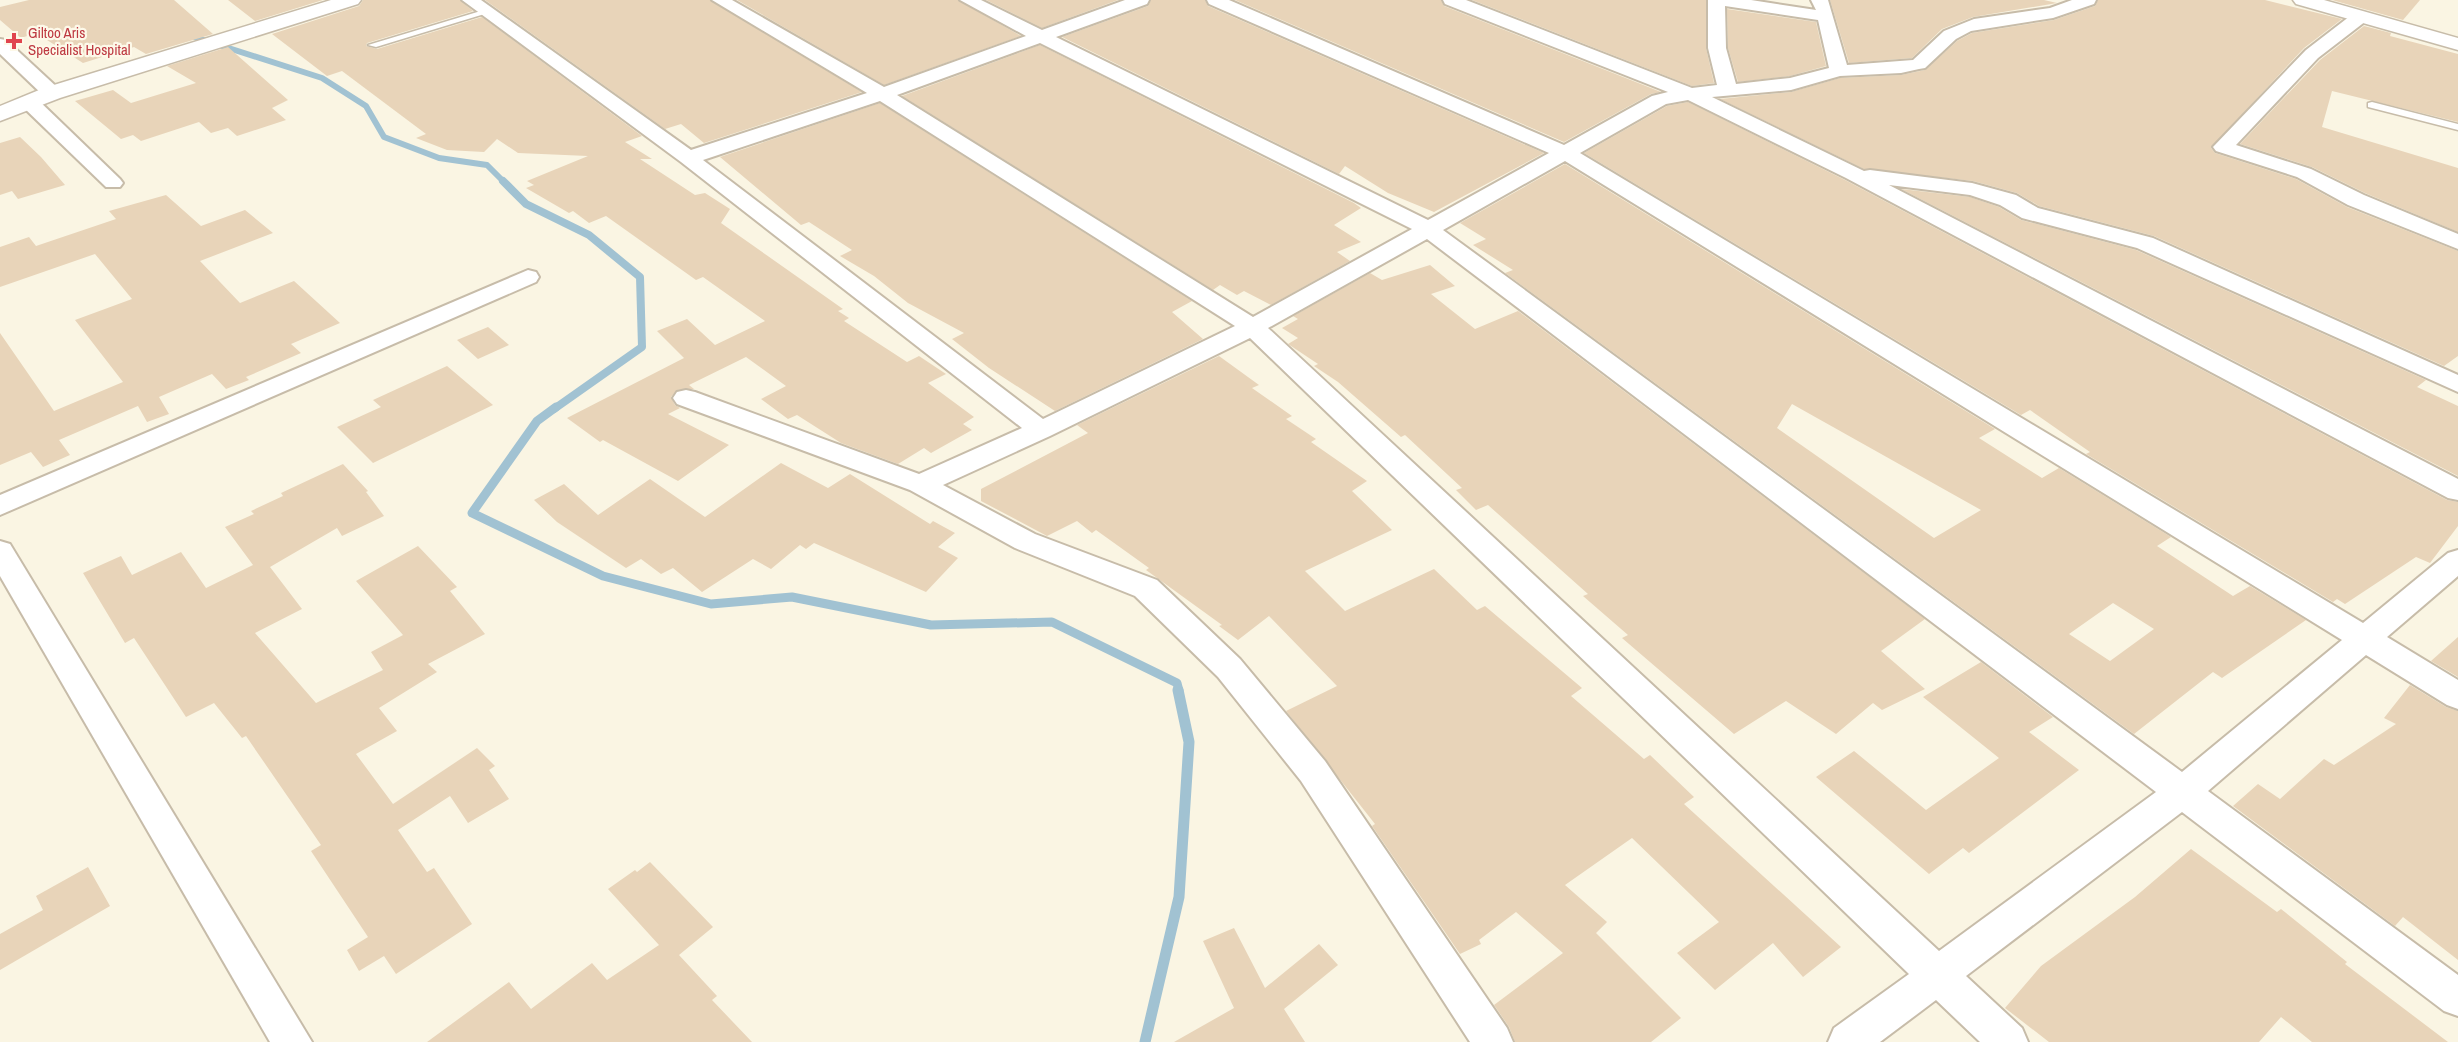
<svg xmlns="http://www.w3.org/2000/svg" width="2458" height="1042" font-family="'Archivo Narrow',sans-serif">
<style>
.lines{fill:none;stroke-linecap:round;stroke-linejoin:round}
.stream-far3{stroke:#a1c2d2;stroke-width:6}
.stream-far2{stroke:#a1c2d2;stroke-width:8}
.stream-far1{stroke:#a1c2d2;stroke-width:9}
.stream{stroke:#a1c2d2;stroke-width:11}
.building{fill:#e8d4b9;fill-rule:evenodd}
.service-casing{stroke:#c7bca9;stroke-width:3}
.minor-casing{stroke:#c7bca9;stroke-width:4}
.tertiary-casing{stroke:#c7bca9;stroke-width:3}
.service{fill:#fff;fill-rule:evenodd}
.minor{fill:#fff;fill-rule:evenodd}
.tertiary{fill:#fff;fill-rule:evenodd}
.health-dot{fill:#e0444e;stroke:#fdf9e9;stroke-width:2}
.labels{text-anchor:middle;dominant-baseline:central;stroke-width:4.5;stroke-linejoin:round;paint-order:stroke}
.far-health-label{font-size:15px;fill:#be3a42;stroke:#fdf9e9;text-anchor:start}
</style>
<rect width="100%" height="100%" fill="#faf5e3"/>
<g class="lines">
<path class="stream-far3" d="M188,35l134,43 44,28 18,31 55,21 48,7 17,17"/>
<path class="stream-far2" d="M503,181l23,23 63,31 51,42 2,70 -88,62"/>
<path class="stream-far1" d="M556,407l-19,14 -65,92 131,63 108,28 81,-7 139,28 121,-3 125,61 2,8"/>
<path class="stream" d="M1145,1042l34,-145 10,-155 -11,-52"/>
</g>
<g class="building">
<path d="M29,0h145l39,34 -67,20 -12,-7 -51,16 -47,-30 -15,5 -21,-18v-13z"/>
<path d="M228,0h95l-68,21z"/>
<path d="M363,0h97l13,11 -106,32 -1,3 11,3 105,-32 160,119 -17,6 27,17h-12l55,36 10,-2 25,16 -9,14 122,86 -5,2 11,7 -5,3 63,41 12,-6 27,18 -18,9 46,34 -11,7 9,6 -41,23 -7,-5 -26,16 -57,-21 -44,-28 -9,4 -27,-20 25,-13 -40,-29 -57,28 5,4 -17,1 -6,7 4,8 5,3 -12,6 61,31 -51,36 -75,-41 -3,2 -33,-24 117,-60 -27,-27 30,-12 28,26 50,-24 -62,-44 -7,3 -90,-64 -17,7 -16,-12 -4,2 -43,-25 8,-3 -7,-4 61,-25 -70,-3 -21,-14 -13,13 -37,-2 -31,-12 10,-4 -84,-63 -15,5 -55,-42 87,-28z"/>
<path d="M485,0h225l152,92 -158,51 -23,-19 -16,5z"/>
<path d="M737,0h221l63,36 -137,49z"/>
<path d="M986,0h132l-76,28z"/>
<path d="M1151,0h54l3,6 336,147 -110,59 -46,-19 -43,-27 -6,8 -277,-137 86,-31z"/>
<path d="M1235,0h206l3,6 217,86 -10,2 -87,48z"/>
<path d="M1472,0h234v48l8,35 -22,3z"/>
<path d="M1830,0h214l13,3 -84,14 -31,12 -30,29 -63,5z"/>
<path d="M2098,0h167l77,19 -38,29 -93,100 4,5 81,26 51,28 111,44v105l-14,10 -290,-130 -115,-30 -22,-13 -44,-12 -109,-12 -144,-70 71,-7 49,-14 61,-3 24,-5 32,-29 15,-8 82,-13 41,-14z"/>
<path d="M2332,0h88l-17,20z"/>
<path d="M1727,9l89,13 10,44 -36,10 -52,6 -10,-34z"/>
<path d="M2364,26l27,7 -1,3 68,18v68l-126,-31 -10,36 136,41v64l-93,-39 -53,-26 -72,-23 80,-84z"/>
<path d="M1040,45l314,158 7,5 -27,17 27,17 -24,10 13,9 -79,44 -27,-14 -7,4 -17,-10 -7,5 -311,-194z"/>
<path d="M228,47l60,53 -16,8 14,12 -49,16 -9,-8 -17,5 -12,-11 -58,19 -8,-6 -12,4 -46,-38 38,-11 18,13 65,-20 -29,-17z"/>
<path d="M1688,102l157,78 602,320 11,2v24l-28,37 -14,-6 -71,47 -8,-5 -4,3 -247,-148 4,-2 -60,-42 -9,5 -437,-262 83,-47z"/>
<path d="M880,103l312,198 -20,11 31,27 -148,72 -66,-43 -37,-29 12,-6 -56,-30 -34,-27 -34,-20 12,-6 -43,-28 -8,3 -81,-68z"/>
<path d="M20,137l21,20 24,28 -47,14 -6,-8 -12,4v-52z"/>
<path d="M1565,164l430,265 -16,9 63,40 17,-10 112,69 -14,9 76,50 17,-10 56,34 -84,58 -9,-6 -79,62 -629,-461 8,-3 -40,-25 13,-6 -26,-16zM1792,404l189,106 -47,28 -157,-110zM2113,603l41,26 -44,32 -41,-27z"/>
<path d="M1901,189l69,8 29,10 22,13 115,30 290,130 -9,7 41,19v70z"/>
<path d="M166,195l35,31 44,-16 28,23 -73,28 40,42 54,-22 46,42 -49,21 10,9 -55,24 3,3 -23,9 -14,-15 -53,23 10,17 -22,8 -9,-16 -79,34 11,15 -27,12 -12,-15 -31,13v-132l54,78 69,-29 -48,-62 57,-21 -37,-45 -95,33v-40l29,-10 7,9 80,-27 -7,-8z"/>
<path d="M1430,265l25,21 -24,8 44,35 43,-18 407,308 -44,32 44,38 -43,21 -9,-7 -37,31 -50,-33 -52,33 -112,-96 6,-3 -45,-39 5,-2 -100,-89 -12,5 -20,-20 6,-2 -57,-53 -4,2 -63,-55 -24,-16 4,-2 -30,-20 10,-6 -16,-10 16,-9 -5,-3 77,-43 12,7z"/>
<path d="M488,327l21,18 -31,14 -21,-19z"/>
<path d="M1219,356l40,29 -7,3 40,28 -6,3 30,20 -5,3 56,39 -15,10 40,39 -87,41 40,40 89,-42 43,41 8,-4 97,82 -11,8 73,63 6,-4 44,42 -10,7 157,143 -38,30 -30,-34 -58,47 -38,-37 42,-31 -87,-84 -67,47 42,37 -11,11 85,85 -30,24h-136l-6,-15 -15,-22 69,-52 -47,-41 -37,28 2,4 -21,10 -88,-128 3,-2 -89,-113 51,-25 -68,-70 -31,24 -19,-14 3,-1 -76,-55 3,-2 -53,-38 -4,3 -15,-12 -30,15 -66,-35v-12l107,-56 -11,-8z"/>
<path d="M447,366l46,39 -120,58 -36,-36 44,-20 -8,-7z"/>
<path d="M781,463l47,25 22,-14 80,50 3,-3 22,12 -17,14 20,11 -32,34 -112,-49 -8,6 -6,-4 -29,24 -18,-10 -51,33 -29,-24 -12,6 -20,-15 -15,9 -69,-46 -23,-22 30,-16 34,31 52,-36 55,38z"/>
<path d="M343,464l25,27 -2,1 18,24 -42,20 -5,-8 -67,39 32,42 -47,24 61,70 67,-33 -12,-18 32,-17 -47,-54 62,-35 39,41 -7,4 35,43 -57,30 9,8 -58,36 18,23 -41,23 37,50 84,-56 18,18 -6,4 20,29 -41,24 -18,-27 -52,34 29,42 7,-4 38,56 -76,50 -12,-18 -25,15 -12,-21 21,-13 -57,-86 10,-6 -75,-109 -4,2 -28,-35 -28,14 -52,-79 -9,5 -42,-70 38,-17 11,19 49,-23 25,36 47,-23 -28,-38 29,-13 -3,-3 32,-15 -2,-3z"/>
<path d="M2458,637v40l-27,-16z"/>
<path d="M1981,662l72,55 -24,15 50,38 -110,83 -6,-5 -34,26 -113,-97 38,-26 72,59 73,-52 -76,-61z"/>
<path d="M2410,685l36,22 12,4v249l-55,-43 -8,9 -162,-120 25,-22 22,15 44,-40 10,6 62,-41 -12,-6z"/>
<path d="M2191,849l86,63 4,-3 66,53 -2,2 103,78h-136l-31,-25 -22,25h-210l-44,-34 36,-42 94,-69z"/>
<path d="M650,862l63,65 -34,28 38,41 -5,4 40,42h-325l82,-60 22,27 61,-46 15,17 52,-35 -51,-56 27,-19 2,2z"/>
<path d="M88,867l22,39 -110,64v-36l43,-24 -7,-14z"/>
<path d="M1234,928l31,60 54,-44 19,21 -54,44 21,33h-131l60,-34 -31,-67z"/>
</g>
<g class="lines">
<g class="service-casing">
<g id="service">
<path d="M484,10l7,2 -115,35 -8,-2z"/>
<path d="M2372,102l86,22v6l-90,-23v-4z"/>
</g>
</g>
<g class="minor-casing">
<g id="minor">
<path d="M462,0h19l210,150 176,-57 -155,-93h20l152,87 142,-51 -66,-36h21l61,30 83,-30h24l-2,4 -91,33 372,183 121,-67 -340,-149 -2,-4h22l335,145 88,-49 16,-4 -223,-88 -2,-4h23l226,88 25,-3 -9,-37v-48h43l65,10 -5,-10h17l19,65 66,-5 31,-29 30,-12 76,-11 22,-8h24l-2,4 -41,14 -82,13 -15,8 -31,29 -6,1 -18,4 -61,3 -49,14 -79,7 152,74 6,-1 102,13 44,12 22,13 115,30 305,137v17l-321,-144 -115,-30 -22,-13 -30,-10 -81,-10 569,294v21l-10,-2 -602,-320 -158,-78 -22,4 -86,49 783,470 85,-70 10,-3v26l-71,61 71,43v29l-11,-4 -81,-50 -158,136 250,184v41l-14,-5 -262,-199 -216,164 56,52 6,14h-48l-44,-42 -56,42h-52l6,-14 75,-54 -659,-636 -200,98 -107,49 92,49 122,46 83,79 85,102 182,267 6,14h-43l-169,-261 -83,-104 -83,-81 -120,-48 -105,-58 -233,-86 -4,-6 4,-6 9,-2 9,2 224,82 103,-46 -341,-266zM1725,6l93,14 11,48 -39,10 -54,6 -10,-36zM1040,43l372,186 -159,88 -356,-222zM880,101l355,225 -192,93 -340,-259zM1565,161l777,479 -160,132 -739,-542zM1427,239l729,553 -217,159 -671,-623z"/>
<path d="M2360,12l6,1 3,4 -3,4 -48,37 -82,87 75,24 53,26 94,39v15l-110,-44 -51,-28 -81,-26 -3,-4 93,-97 48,-37z"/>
<path d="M0,39l6,1 53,49 2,4 -2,4h-14l-45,-43z"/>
<path d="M29,96l7,2 84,81 3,4 -3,4h-14l-84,-81 -3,-4 3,-4z"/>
<path d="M528,270l8,2 3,5 -3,5 -536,233v-20z"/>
<path d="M0,541l10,3 302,498h-42l-270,-466z"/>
</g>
</g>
<g class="tertiary-casing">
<g id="tertiary">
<path d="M331,0h30l-3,4 -298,94 -60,23v-15l44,-18z"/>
<path d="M2293,0h31l134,38v12l-162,-46z"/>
</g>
</g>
<use href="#service" class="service"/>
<use href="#minor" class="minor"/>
<use href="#tertiary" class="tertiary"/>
</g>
<path class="health-dot" d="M11 32h6v6h6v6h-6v6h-6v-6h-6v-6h6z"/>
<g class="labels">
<g class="far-health-label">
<text x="28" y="32">Giltoo Aris<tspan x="28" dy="17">Specialist Hospital</tspan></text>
</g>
</g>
</svg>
